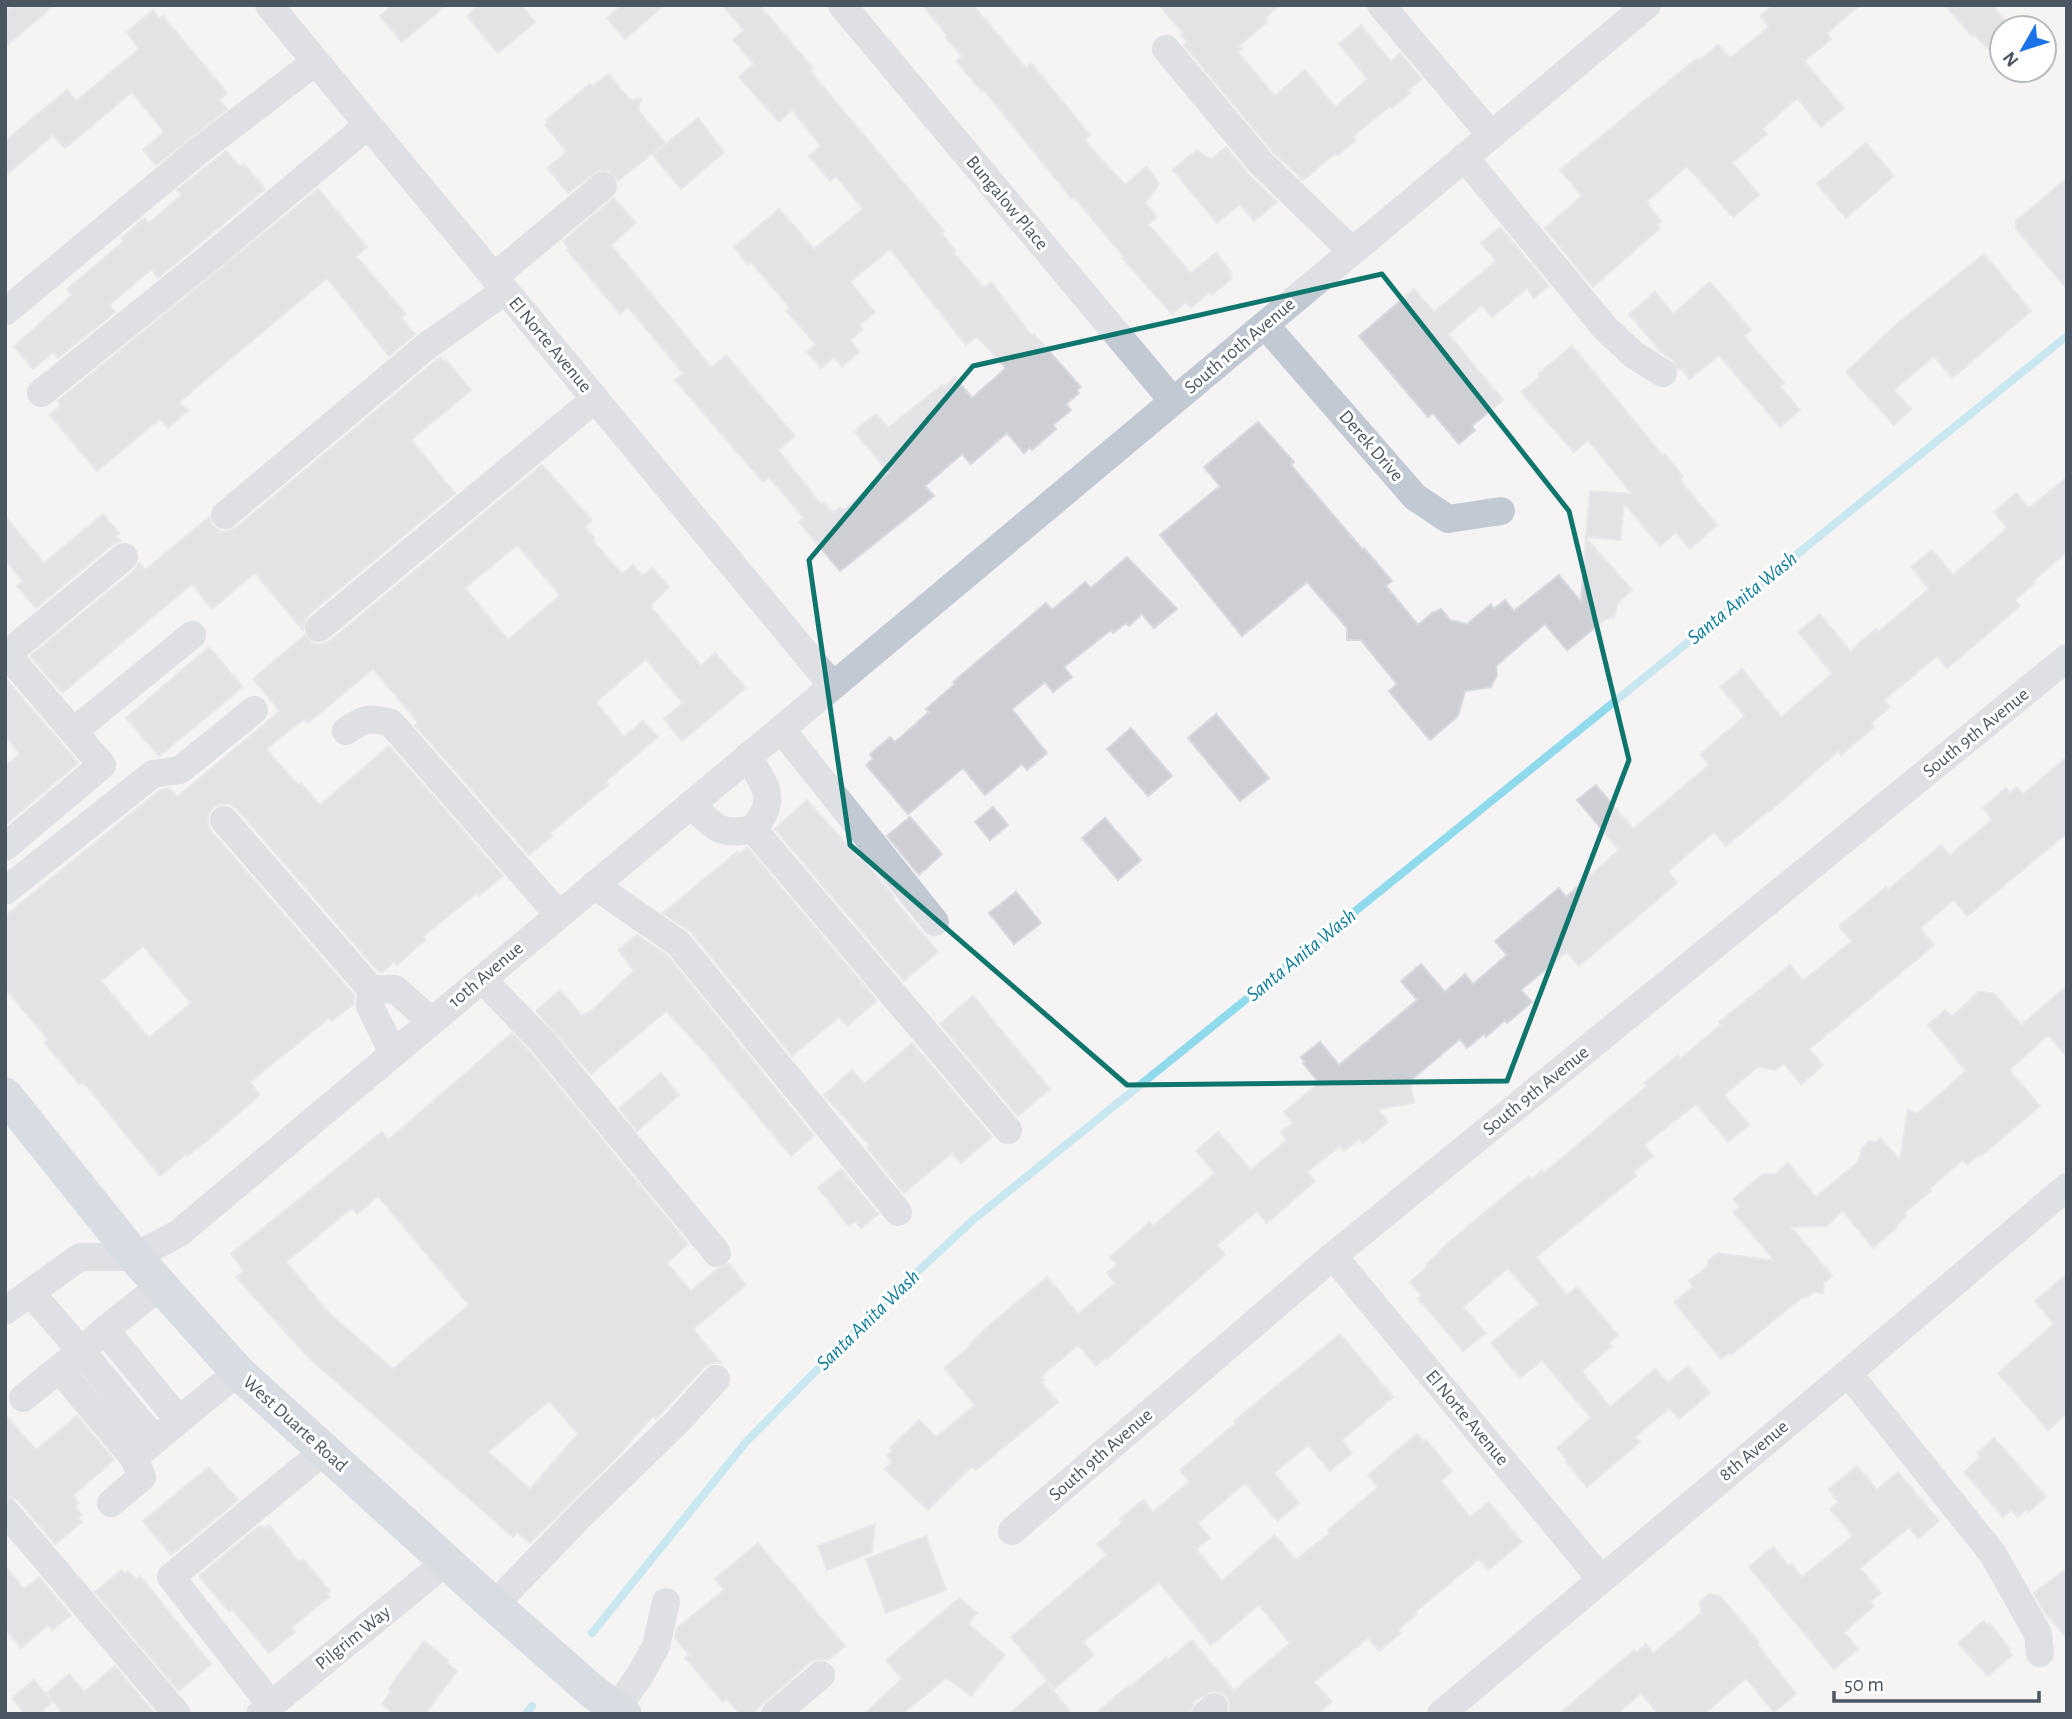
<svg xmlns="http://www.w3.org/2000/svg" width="2072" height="1719" font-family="'Alegreya Sans',sans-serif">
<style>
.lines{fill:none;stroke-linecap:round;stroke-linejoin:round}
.stream{stroke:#90daee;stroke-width:8}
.building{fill:#cdcfd5;stroke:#d7d9de;stroke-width:2;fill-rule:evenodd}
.minor{stroke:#c1cad2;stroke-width:28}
.major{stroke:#b3c2d1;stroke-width:35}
.marked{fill:none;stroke:#0f766e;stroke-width:5;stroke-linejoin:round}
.labels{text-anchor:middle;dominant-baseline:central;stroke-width:6;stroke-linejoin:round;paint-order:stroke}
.street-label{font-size:19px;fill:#4a5661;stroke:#fff}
.water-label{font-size:21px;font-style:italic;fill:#0c7c9b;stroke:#fff}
</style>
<rect width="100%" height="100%" fill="#f5f3f3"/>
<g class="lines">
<g class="stream">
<path d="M592,1633l154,-191 124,-126 103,-96 1094,-884"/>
<path d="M526,1714l6,-8"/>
</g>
</g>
<g class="building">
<path d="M13,5h41l-49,42v-35z"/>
<path d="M393,5h53l-44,37 -22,-26z"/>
<path d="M479,5h42l14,17 -37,31 -31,-37z"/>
<path d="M622,5h42l-39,34 -18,-21z"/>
<path d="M722,5h37l54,63 -3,3 134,160 -3,2 14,17 -2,2 31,36 7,-6 41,54 2,-2 47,53 -4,3 2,3 -13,11 5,6 -18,15 3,4 -24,21 -2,-3 -6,6 -17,-20 -36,31 -9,-10 -37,32 9,10 -94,75 -41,-49 5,-4 -35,-41 -6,5 -88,-102 8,-7 -55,-66 -8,7 -53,-64 2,-2 -6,-7 51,-43 22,25 -25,22 101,123 14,-13 69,81 -17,14 43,54 3,-2 9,11 7,-6 3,3 46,-37 -34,-41 3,-4 18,-14 12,14 54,-43 2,2 11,-10 17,21 34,-30 -29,-32 -11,9 -76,-96 -40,33 25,30 -16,13 3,5 -12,10 9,12 -17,15 -8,-10 -13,11 -14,-16 9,-8 -30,-33 4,-3 -39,-46 -3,3 -14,-18 45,-38 35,40 49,-40 -27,-33 -6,5 -21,-25 12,-10 -29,-36 -13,12 -40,-45 15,-13 -21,-24 11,-10z"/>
<path d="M922,5h51l53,63 5,-5 59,72 -6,5 41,45 22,-19 12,17 -4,8 -10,11 12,15 -9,7 43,49 25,-20 15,19 -2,1 3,5 -20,17 -3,-3 -18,16 -6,-6 -13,12 -50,-56 2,-1 -50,-60 -2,2 -89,-110 -2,2 -25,-30 6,-5 -16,-18 2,-2z"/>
<path d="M1159,5h121l-15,13 2,4 -28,24 3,3 -4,3 37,44 30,-26 30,37 33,-28 -29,-35 22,-19 30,37 9,-9 22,26 -14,11 2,3 -18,15 -2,-2 -37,30 3,4 -18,15 -2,-2 -33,27 -30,-28 -89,-107 3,-3 -6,-7 2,-2z"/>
<path d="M1773,5h87l-33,28 4,6 -27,22 40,47 -23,19 -24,-29 -35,31 5,5 -35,29 27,32 -26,22 -46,-51 -40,35 2,2 -2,1 14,17 -4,4 3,3 -67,59 -48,-59 37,-32 -22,-26 136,-111 4,1 18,-15 12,13 39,-31 -9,-11z"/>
<path d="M1945,5h47l19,23h-9v7l-15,13 -13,-14 -2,2z"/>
<path d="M153,10l7,9 3,-3 64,77 -8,7 8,9 -71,56 -13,-15 21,-18 -32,-40 -67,56 -12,-13 -48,41v-35l62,-51 9,11 63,-52 -12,-17z"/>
<path d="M608,74l22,26 11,-2 -3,12 27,33 -47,38 -9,-10 -10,-1 -31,23 -21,-25 20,-16 -22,-27 3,-2 -2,-3 44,-36 2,3z"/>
<path d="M698,118l26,34 -43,37 -28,-34z"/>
<path d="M1866,143l28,33 -48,42 -29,-34z"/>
<path d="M1226,147l22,27 29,28 -23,19 -14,-17 -23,19 -44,-53 24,-20 14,10z"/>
<path d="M226,151l14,16 4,-3 21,25 -107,89 -6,-8 -3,1 -40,34 6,7 -57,46 -5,-6 -20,17 -19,-23 58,-51 -5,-6 57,-48 -3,-3 24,-20 4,5 33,-28 -5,-5z"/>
<path d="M2067,178v111l-51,-60v-8z"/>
<path d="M318,189l49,58 -11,9 50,58 -5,4 14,16 -26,22 -62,-78 -148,124 9,9 -20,17 -8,-9 -63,52 -47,-56 11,-10 -3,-4z"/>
<path d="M1500,227l49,59 -15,12 -7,-10 -35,29 -10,-12 -34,29 55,66 -31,26 3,4 -16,14 -26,-31 -5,4 -69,-81 55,-47 20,23 62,-51 -15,-18z"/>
<path d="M1984,254l47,57 -79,67 -18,-22 -40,34 17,19 -17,16 -48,-53 53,-50z"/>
<path d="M1710,282l41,48 -7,6 40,47 -4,4 20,23 -20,17 -61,-72 -29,24 -9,-11 -2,2 -7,-11 -11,-7 -32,-38 26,-22 18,22z"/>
<path d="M1572,346l91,110 2,-2 18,23 -3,3 37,45 -27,24 -14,-17 -16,14 -36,-43 -4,37 -34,-3 4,-46 42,3 -44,-54 -14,12 -53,-60 19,-15 -2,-3z"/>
<path d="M440,357l4,5 2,-2 25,30 -60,50 44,53 -147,122 -4,7 -1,8 -48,-57 -43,36 -20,-25 -130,109 -32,-37 105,-86 4,-7 6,7 64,-53 4,9 8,6 15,-4z"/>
<path d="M1258,422l36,40 -3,3 71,84 2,-1 28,33 -6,5 32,39 14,-12 9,-4 9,11 17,4 24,-20 3,5 11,-9 9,11 45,-36 22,27 5,-64 46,52 -15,14 -3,14 -8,1 -39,31 -22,-26 -49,42 1,9 -6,12 -26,4 -7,25 -28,24 -41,-49 8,-7 -36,-44h-14v-12l-40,-46 -65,54 -82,-101 60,-49 -16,-19z"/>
<path d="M542,465l50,55 -7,7 9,11 -2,2 30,34 11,-9 10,11 10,-8 16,19 -19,19 51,60 14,-13 31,35 -64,53 -18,-22 19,-16 -37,-44 -50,43 28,35 19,-16 15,16 -53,45 3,3 -58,48 2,3 -23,19 -114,-130 3,-3 -45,-53 -65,54 -4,-4 -38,30 32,36 3,-2 19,22 69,-59 114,130 -24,20 -2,-3 -50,40 -4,5 2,2 -28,25 -3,-3 -12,10h-3l-142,-163 -8,-5h-9l-6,3 -6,8v9l3,7 143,164v8l-22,18 -3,-3 -79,64 10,13 -53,46 -20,15 -1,-2 -26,22 -76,-93 -5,1 -35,-42 4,-3 -43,-50v-73l155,-126 9,-2 8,9 103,-86 -27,-32 52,-44 9,9h8l8,-3zM517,545l43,50 -52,45 -43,-52zM143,946l48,57 -42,35 -48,-57z"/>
<path d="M2067,477v75l-34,29 2,2 -20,17 5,6 -37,32 -36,30 -10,-12 -53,44 6,7 -19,16 3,4 -33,28 -3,-4 -69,61 -1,-1 -42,35 -12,-14 -46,39 9,12 -98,83 -12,-14 -46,38 11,12 -25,21 -2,-3 -19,17 -2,-3 -17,14 -7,-9 -50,42 4,22 -36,6 10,13 -25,21 -4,-4 -15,12 -4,-5 -33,26 8,9 -48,42 -10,-12 -40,34 8,10 -118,104 -1,-2 -10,9 -18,-21 -37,31 4,4 -4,2 17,20 -82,68 -4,-4 -44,44 -43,-41 7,-7 -5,-7 5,-4 -2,-3 29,-28 17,17 39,-32 -31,-37 27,-23 -1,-1 15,-15 62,-52 31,37 37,-31 -8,-10 10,-8 -7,-8 40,-35 3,4 62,-53 -19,-22 22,-19 33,38 36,-30 -6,-8 12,-9 -9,-11 35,-29 -16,-20 2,-1 -4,-5 19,-15 19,23 78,-65 -16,-19 20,-17 24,28 20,-18 8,10 34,-29 -12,-14 64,-53 7,9 53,-47 -42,-50 19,-15 37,44 76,-64 -9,-11 45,-38 -25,-29 22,-18 39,48 51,-43 -34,-42 22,-18 30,37 26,-22 2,3 51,-43 -18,-22 21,-17 21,25 51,-44 3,-4 -13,-15 22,-19 13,15z"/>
<path d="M103,514l16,19 -3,3 5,5 -8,3 -77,64 -19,-22 6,-5 -18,-21v-44l39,47z"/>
<path d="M1127,557l50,52 -23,19 -12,-14 -13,12 -3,-3 -13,10 -2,-3 -47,37 8,10 -19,15 -8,-10 -33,27 35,44 -20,17 -5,-6 -37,31 -22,-27 -55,46 -42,-49 7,-6 -3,-5 20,-17 5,5 34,-30 -3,-3 29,-25 -2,-2 93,-79 6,7 33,-28 6,6z"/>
<path d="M209,647l34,40 -84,69 -33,-38z"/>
<path d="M5,678l73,85 -73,62v-59l15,-12 -15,-18z"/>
<path d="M1216,714l53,64 -29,23 -52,-63z"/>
<path d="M1131,728l41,48 -24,20 -41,-47z"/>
<path d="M2067,757v76l-100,83 -13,-16 -34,28 14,17 -125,104 14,16 -22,19 -17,-21 -9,7 -17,-3 -34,28 25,30 -21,17 -32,-38 -52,41 9,11 -20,16 3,4 -100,81 31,38 10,-8 41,48 -9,8 3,3 -30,25 28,36 45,-38 13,14 20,-17 22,27 -31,26 -10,-11 -34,29 5,5 -53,45 -21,-25 2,-1 -11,-13 34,-30 -49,-58 -22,18 -29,-35 48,-39 -31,-36 -45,39 23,26 -23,18 -45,-53 4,-2 -12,-14 18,-16 -2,-2 14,-12 -1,-1 52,-44 38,-31 3,3 10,-9 2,3 103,-87 -3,-3 34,-28 2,4 41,-34 -2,-3 71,-57 13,16 49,-40 -13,-15 47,-39 2,3 53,-45 9,10 42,-35 -9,-12 23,-20 4,5 7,-6 6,7z"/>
<path d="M807,800l53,60 2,-2 32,39 -2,1 46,54 -34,29 -129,-152z"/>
<path d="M993,807l15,18 -18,15 -15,-18z"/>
<path d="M910,817l32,37 -23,21 -32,-39z"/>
<path d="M1105,818l36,42 -23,20 -36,-42z"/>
<path d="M747,847l130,154 -30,25 -8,-9 -47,39 -101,-124 -28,-19 74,-61 2,2z"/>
<path d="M1016,892l25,31 -27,21 -25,-31z"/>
<path d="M637,935l30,20 147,181 -23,20 -89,-107 -36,-38 -75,63 -54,-62v-2l23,-20 22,26 11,-7 41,-38 -16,-21z"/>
<path d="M2067,986v71l-19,-22 -39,35 31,36 -60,51 -1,-2 -12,10 -4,-5 -34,29 2,2 -27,22 3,3 -11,9 1,2 -24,21 -30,-37 -17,15 -35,1 41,49 -8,7 -1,10 -10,-1 -7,6 -2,-2 -72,58 -2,-2 -9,7 -47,-57 19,-15 -4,-6 19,-15v-5l10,-8 57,8 -42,-49 7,-5 -7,-8 30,-25h12l13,-11 28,34 42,-35 5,-15 6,-6 7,1 4,-4 20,22 8,-51 9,5 49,-43 -38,-46 17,-15 7,7 27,-26 16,3 26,31z"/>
<path d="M973,996l77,93 -32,27 -78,-92z"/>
<path d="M512,1033l18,19 158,192 -21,19 24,28 26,-22 12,-5 17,21 -53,44 28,34h-9l-8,4 -48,52 -3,-3 -38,43 -85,84 -13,-11 -4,5 -205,-180 -72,-80 8,-6 -13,-17 151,-122 6,8zM378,1196l91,109 -76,64 -63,-55 -44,-52 66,-54 5,6zM549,1401l29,33 -48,55 -42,-37z"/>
<path d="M912,1043l80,94 -31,26 -9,-10 -48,40 -37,-45 3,-2 -46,-51 28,-25 12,14z"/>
<path d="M661,1073l18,22 -42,36 -18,-23z"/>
<path d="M841,1169l37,45 -17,14 -6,-7 -6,5 -31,-38z"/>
<path d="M2067,1274v139l-19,17 -50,-57 56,-49 -19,-23z"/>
<path d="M1340,1334l53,63 -51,43 10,13 -22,18 -22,-26 -34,28 25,30 -22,18 -32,-38 -47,40 12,15 -14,11 26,32 53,-46 21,25 34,-27 -2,-3 50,-43 -10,-12 49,-41 7,8 2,-2 26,31 -11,10 29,36 19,-15 33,40 -34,28 -9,-11 -64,53 2,2 -19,16 3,3 -22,18 -11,-13 -54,44 18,20 -14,12h-89l1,-10 -3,-7 -7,-5 -9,-1 -16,10 -5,13h-95l33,-28 2,1 36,-30 2,3 24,-20 42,51 56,-48 -31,-38 -48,40 -52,-63 -76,60 11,13 -40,34 -43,-52 96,-82 -10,-11 26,-22 -3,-3 23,-19 10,12 36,-30 -9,-12 56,-47 -2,-2z"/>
<path d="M5,1415l31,35 41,-34 37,44 -41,35 6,8 -4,4 7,8 -4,3 4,4 -27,22 -37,-44 -13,-5z"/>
<path d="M1994,1438l52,59 -18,15 -2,-3 -8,8 -7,-7 -8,7 -39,-45 17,-15 -4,-4z"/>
<path d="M1857,1466l20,24 21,-18 41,49 -21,18 -9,-12 -49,41 21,25 -11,9 4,4 -30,26 14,17 -24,20 -85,-102 24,-20 16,19 2,-2 11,13 51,-41 -23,-27 8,-7 -9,-13z"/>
<path d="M209,1467l29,33 -67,55 -28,-34z"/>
<path d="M875,1524l-3,28 -45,18 -9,-24z"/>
<path d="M269,1525l30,37 4,-3 27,32 -3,3 2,3 -38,31 4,4 -26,21 -37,-44 -3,3 -30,-36 60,-50 6,2z"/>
<path d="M926,1536l20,54 -60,23 -20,-54z"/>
<path d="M758,1543l87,103 -17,14 -9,-1 -9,3 -59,52h-11l-14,-16 -3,4 -38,-44 4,-3 -14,-17 2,-10 47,-38 -9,-11z"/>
<path d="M5,1566l19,23 15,-12 32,38 -19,15 -4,-5 -27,23 -16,-19z"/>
<path d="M2067,1568v70l-22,-25 -11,-20z"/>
<path d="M121,1570l4,3 3,-2 8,9 4,-4 71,88 -32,27 -84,-99z"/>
<path d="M1709,1594l11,2 39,46 -2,2 39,50 -22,18 -28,-34 -42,36h-46l-17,-21 -24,21h-58l75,-64 2,3 10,-9 7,9 48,-40 -1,-11z"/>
<path d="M959,1598l18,15 -9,11 37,31 -34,41 -25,-18 -44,36h-38l38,-35 -16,-19z"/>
<path d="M1983,1621l5,5 2,-2 20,25 -1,2 3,4 -24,21 -30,-33z"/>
<path d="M424,1641l24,19 -2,2 11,9 -32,43h-31l-12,-10 9,-13 -2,-2 6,-9z"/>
<path d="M115,1666l38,46 -2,2h-93l3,-3 -14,-18 22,-19 15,18z"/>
<path d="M34,1680l18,22 -13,12h-14l-13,-16z"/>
<path d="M1046,1682l26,32h-63z"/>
</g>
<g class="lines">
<g class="minor">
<path d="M269,5l563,680"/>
<path d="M842,5l331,396"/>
<path d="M1381,5l110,130"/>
<path d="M1166,49l95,114 91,88"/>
<path d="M1464,157l142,172 28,26 29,18"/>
<path d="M494,277l109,-91"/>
<path d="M5,312l191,-159 119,-91"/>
<path d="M1265,325l150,172 33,22 53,-8"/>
<path d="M41,393l173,-139 154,-129"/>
<path d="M225,515l203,-170 77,-54"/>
<path d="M319,628l276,-229"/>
<path d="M5,652l97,113 -97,82"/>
<path d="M7,654l117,-97"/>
<path d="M781,729l154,193"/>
<path d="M74,731l118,-96"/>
<path d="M346,731c19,-13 23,-14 45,-8l167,191"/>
<path d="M691,804c22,22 29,33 62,25 26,-31 12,-42 -5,-73"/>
<path d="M224,820l147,169"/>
<path d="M753,829l255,301"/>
<path d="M594,885l84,58 220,269"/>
<path d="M5,891l148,-117 27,-4 74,-60"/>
<path d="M482,979l60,62 175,212"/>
<path d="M393,1053l-23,-47 1,-17h24l36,32"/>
<path d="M1333,1256l268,323"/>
<path d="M160,1286l-55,44 74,90 59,-48"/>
<path d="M5,1311l75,-54h55l44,-24 1468,-1228"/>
<path d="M105,1330l-24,21 74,89 24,-20"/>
<path d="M59,1369l75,89 21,-18"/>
<path d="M1848,1373l145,181 45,80 2,19"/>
<path d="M23,1398l58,-47 -50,-58"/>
<path d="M111,1503l31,-26 -8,-19"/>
<path d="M5,1511l172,203"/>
<path d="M1012,1531l321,-275 734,-598"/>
<path d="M494,1605l86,-89 99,-96 37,-41"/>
<path d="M271,1705l-100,-128 153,-126"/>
<path d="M260,1714l186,-152"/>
<path d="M613,1714l27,-39 16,-29 10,-44"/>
<path d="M775,1714l46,-39"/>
<path d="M1206,1714l8,-7"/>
<path d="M1441,1714l407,-341 219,-186"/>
</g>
<path class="major" d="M5,1095l130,162 103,115 256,233 99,87 31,22"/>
</g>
<path d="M0 0H2072V1719H0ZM1382,274l187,237 60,249 -122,321 -380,4 -277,-240 -41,-285 164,-194z" fill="#f5f3f3" fill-opacity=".55" fill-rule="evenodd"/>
<path class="marked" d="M1382,274l187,237 60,249 -122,321 -380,4 -277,-240 -41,-285 164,-194z"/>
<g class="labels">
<g class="street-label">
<text transform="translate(1007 203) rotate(50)">Bungalow Place</text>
<text transform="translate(550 345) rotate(50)">El Norte Avenue</text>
<text transform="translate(1240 346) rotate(-40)">South 10th Avenue</text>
<text transform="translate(1371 446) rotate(49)">Derek Drive</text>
<text transform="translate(1976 733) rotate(-39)">South 9th Avenue</text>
<text transform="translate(486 975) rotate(-40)">10th Avenue</text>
<text transform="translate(1536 1091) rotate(-39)">South 9th Avenue</text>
<text transform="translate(1467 1418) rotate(50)">El Norte Avenue</text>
<text transform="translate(295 1424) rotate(42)">West Duarte Road</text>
<text transform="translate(1754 1451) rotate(-40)">8th Avenue</text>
<text transform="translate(1101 1455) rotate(-41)">South 9th Avenue</text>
<text transform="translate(353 1638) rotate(-39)">Pilgrim Way</text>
</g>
<g class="water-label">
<text transform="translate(1742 598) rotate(-39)">Santa Anita Wash</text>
<text transform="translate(1301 955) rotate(-39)">Santa Anita Wash</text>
<text transform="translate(868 1320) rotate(-44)">Santa Anita Wash</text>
</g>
</g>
<rect width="2072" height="1719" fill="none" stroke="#4a5661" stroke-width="14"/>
<g transform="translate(2023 49) rotate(231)"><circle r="33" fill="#ffffff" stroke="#b7bbc0" stroke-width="2"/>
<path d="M0-5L12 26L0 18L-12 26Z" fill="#1a73e8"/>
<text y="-10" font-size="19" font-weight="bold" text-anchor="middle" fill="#4a5661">N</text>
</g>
<path d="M1834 1691v10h205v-10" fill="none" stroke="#4a5661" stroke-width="3.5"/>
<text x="1844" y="1691" font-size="21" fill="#4a5661" stroke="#ffffff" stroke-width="5" paint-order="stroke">50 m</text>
</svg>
